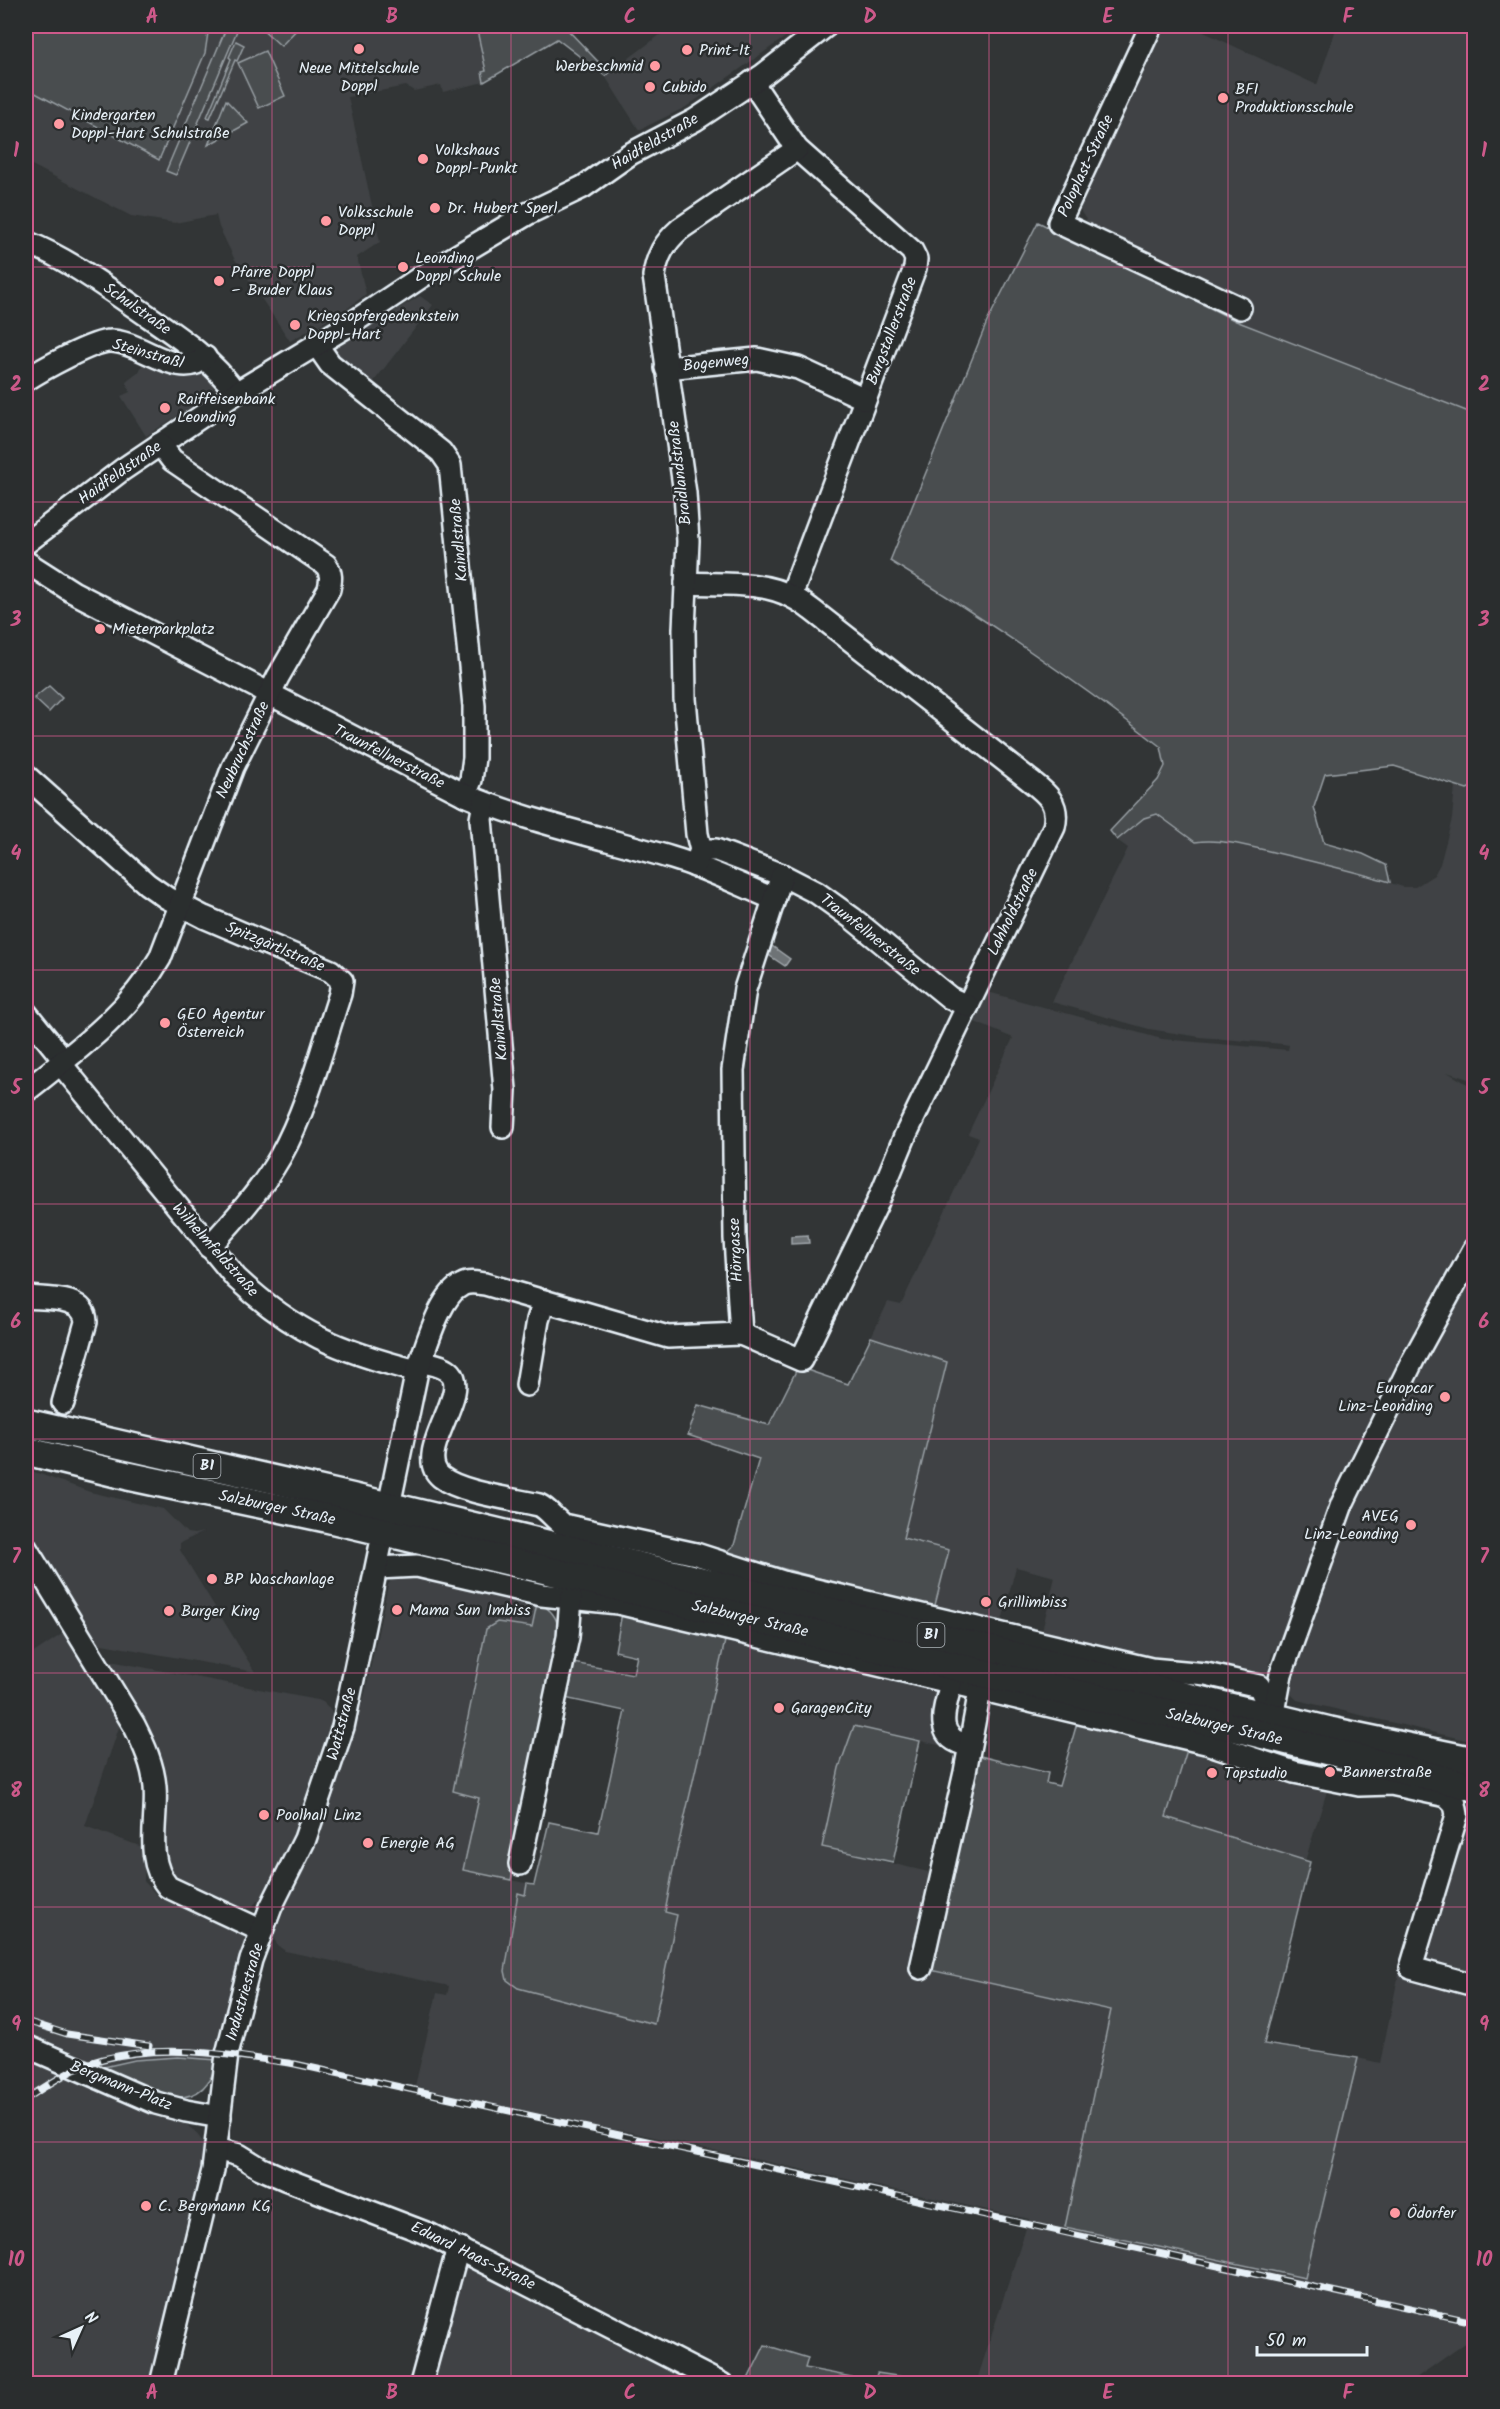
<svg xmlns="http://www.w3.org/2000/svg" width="1500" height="2409" font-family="Kalam,sans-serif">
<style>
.built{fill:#3f4244}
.green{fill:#494d4f;stroke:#989fa4;stroke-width:1.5}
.water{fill:#6e7376;stroke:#9fa5aa;stroke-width:1.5}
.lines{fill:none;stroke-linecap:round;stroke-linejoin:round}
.minor-casing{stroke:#e8f1f8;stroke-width:26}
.major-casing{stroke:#e8f1f8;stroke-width:32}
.minor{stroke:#2a2d2e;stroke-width:21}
.major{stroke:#2a2d2e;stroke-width:27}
.rail-casing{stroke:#e8f1f8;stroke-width:7}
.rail{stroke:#2a2d2e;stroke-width:4.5;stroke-dasharray:14;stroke-linecap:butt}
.grid{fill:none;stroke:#cd598a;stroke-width:1.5;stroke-opacity:0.55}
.poi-dot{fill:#ff9aa2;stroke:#2a2d2e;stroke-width:2}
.labels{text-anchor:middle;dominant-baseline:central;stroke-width:5;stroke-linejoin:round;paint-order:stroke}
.shield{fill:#2a2d2e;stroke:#afb6bb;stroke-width:1.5}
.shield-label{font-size:15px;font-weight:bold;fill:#e8f1f8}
.poi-label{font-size:16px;fill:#e8f1f8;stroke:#2a2d2e;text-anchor:start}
.street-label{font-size:16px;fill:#e8f1f8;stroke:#2a2d2e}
.neatline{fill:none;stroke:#cd598a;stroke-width:2}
.grid-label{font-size:20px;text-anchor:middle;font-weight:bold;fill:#cd598a}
</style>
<rect width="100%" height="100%" fill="#323536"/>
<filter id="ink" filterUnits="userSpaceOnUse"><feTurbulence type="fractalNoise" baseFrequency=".0167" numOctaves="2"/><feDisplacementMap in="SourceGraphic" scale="12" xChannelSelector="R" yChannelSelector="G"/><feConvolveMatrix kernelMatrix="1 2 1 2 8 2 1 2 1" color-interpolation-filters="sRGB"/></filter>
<g filter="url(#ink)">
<g class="built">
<path d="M209,26h132l5,3 16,-3h114l10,45 -4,2 2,9 -41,10 -2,-7 -27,6 -8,-5 -58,11 32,145 -23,15 9,37 -19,15 -57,32 -56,-83 -15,-31 -3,-12 -41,8 -44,-7 -105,-54v-74l133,72 46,-107z"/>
<path d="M672,26h129l-115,81 -47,23 -34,-54z"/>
<path d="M1162,26h29l126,59 20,-59h137v388l-238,-93 7,-20 -152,-74 -10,-15 -1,-13z"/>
<path d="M420,296l13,9 -64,83 -34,-29 -2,-12z"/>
<path d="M145,358l50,14 9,-1 -1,3 7,3 4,9 -2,6 -4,4 -62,40 -25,-40 9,-4 -4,-10 13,-10z"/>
<path d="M1455,785l12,4 7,-3v295l-27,-9 27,16v134l-73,133 -69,146 -45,140 -15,12 -5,21 -4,3 -103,-16 -119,-26 14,-58 -39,-10 -15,58 -67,-16 15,-59 -46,-11 44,-176 -76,-26 17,-35 13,3 78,-167 -11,-4 45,-96 -43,-18 14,-29 178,48 126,11 1,-5 -6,-1 -83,-7 -51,-8 -97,-27 76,-154 -11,-8 27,-22 13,-4 38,28 16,-3 45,9 94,22 53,17h12l19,-12 6,-11 12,-45z"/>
<path d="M1474,1270v472l-177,-42 -8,-8 47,-139 23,-56 60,-123z"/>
<path d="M26,1469l64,23 73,17 24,24 7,1 9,-2 -23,11v7l75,122 -164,-30 -65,-108z"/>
<path d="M401,1573l136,30 -5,24 -19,-3 -33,27 -27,140 27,7 -17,72 202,42 9,-48 51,-223 66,15 52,8 98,27 -3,45 5,10 -89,-20 -15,42 -17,79 111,26 -19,94 198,43 -47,217 240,51 53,-220 22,5 19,-90 17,6 58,12v346l-65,46h-433l53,-164 -399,-87 -60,-8 -155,-38 22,-93 10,2 2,-9 -164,-35 -8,-6 -4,-9 60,-138 32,-105 23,-108 5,-8z"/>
<path d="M68,1630l54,89 -37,107 60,22 -1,33 15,17 13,2 69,32 4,7 1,8 -17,52 -12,61 -39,-3 -43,3 -40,9 -69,-32v-379z"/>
<path d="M105,1660l213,40 5,2 8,8 1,6 -15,62 -16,43 -18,42 -21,40 -4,-3 -5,6 -9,3 -8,-2 -58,-27 -9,-7 -4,-9 -3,-80z"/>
<path d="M1187,1750l56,20 85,18 -23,73 -139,-44z"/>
<path d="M1463,1804l11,2v173l-44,-14 -6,-11z"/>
<path d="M26,2056l155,65 12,8 13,17 -1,19 -54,218h-125z"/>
<path d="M471,2261l239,123h-278l29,-112z"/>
</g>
<g class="green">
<path d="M26,26h183l-4,27 -46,107 -133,-72z"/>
<path d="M227,26h12l-63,149 -10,-4z"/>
<path d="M259,26h41l-19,20z"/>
<path d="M476,26h88l45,47 -4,3 -48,-37 -73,43 -2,-10 4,-1z"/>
<path d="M236,41l8,4 -7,16 -2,-1 -25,58 -3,-1 24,-58 -2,-2z"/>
<path d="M265,51l20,45 -26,12 -21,-45z"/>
<path d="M226,100l22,23 -40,22z"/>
<path d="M1038,222l198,99 238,93v372l-7,3 -73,-23 -69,8 -11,33 10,36 39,11 23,11 4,17c-37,-11 -75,-20 -113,-29 -26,-6 -55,-15 -82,-11l-38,-28 -13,4 -27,22 -7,-9 48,-51 7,-14 -4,-19c-86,-68 -178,-129 -271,-186l97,-239z"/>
<path d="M49,686l13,12 -13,14 -15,-14z"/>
<path d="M871,1337l76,25 -44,176 46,12 -15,59 -209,-56 9,-8 25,-86 -71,-24 10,-30 71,20 29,-58 50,17z"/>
<path d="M537,1603c25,9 23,31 22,53l-48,224 -48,-10 16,-72 -26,-7 33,-162 11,-7 35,5z"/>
<path d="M622,1613l103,28 -51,223 -9,48 12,3 -23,109 -136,-36 -11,-8 -2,-9 13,-78 7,2 2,-11 7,1 15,-63 49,10 27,-121 -65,-14 8,-35 65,12 4,-18 -22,-5z"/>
<path d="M1077,1723l110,27 -21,67 144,45 -46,182 94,14 -53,220 -240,-51 46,-217 -181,-40 46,-215 72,18 -2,10 13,3z"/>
<path d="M854,1726l66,15 -27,121 -71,-15 17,-79z"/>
<path d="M178,2057l39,3c-15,68 -83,25 -122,9l40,-9z"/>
<path d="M765,2345l43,13 -3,10 47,9 -2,6h-104z"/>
<path d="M877,2373l59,9 -62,1z"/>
</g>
<g class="water">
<path d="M772,946l18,13 -5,7 -18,-12z"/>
<path d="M808,1235l1,8 -18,1v-8z"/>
</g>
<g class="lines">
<g class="minor-casing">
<g id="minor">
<path d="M1151,26l-92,197 181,85"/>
<path d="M752,82l45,67 115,102 4,8 -1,9 -124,328"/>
<path d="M26,242c40,16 74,41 109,65 37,26 75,49 101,86"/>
<path d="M316,344l14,20 111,88 9,13 24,241v52l-3,22 -6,15"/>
<path d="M666,368l91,-9 41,9 67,31"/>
<path d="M26,380c15,-10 67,-39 84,-39 30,-1 70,41 95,16"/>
<path d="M26,543l96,-73 114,-77 113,-68 72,-48 108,-64 54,-26 47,-33 65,-34 68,-45 63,-49"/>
<path d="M26,562l47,30 392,203c67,28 137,42 207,63 35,10 68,27 102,41"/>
<path d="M686,583c33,2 76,-3 106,14 7,3 13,8 20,13l210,164c19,16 39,25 32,53l-149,309 -28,68 -76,156 -60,-26"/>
<path d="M26,776l121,108 20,14 37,19 127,54 11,10 -2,13c-18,54 -32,113 -60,163 -19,33 -45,62 -71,90"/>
<path d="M484,803l-3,16 24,271 -2,37"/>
<path d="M701,850h15l66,25 35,18 35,25 98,80 18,8"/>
<path d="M695,866l6,-16 -4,-16 -12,-135 -1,-70 4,-88 -3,-48 -31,-217c3,-20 10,-33 26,-47l117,-80"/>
<path d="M26,1013l38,47"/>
<path d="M60,1063l176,215c59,55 103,73 181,93"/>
<path d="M26,1091c49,-39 102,-77 134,-133l73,-191 45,-90 51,-88c2,-10 3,-15 -3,-24l-154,-105 -12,-16"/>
<path d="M26,1297c19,2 59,-2 60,25l-23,81"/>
<path d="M421,1361c9,3 23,4 30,12 19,22 -39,81 -10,104 20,16 73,22 98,28 9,4 15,14 24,20l133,29 90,29 365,86 55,5 53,12 14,30"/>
<path d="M527,1385l11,-65 6,-19"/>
<path d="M26,1548l108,177c10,20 19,39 21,62 3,33 -11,72 13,100l94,44"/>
<path d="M378,1568l39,-2 125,29 76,8 588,140 88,29 65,13 32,-1 56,12 8,8 2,11 -46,153 63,17"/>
<path d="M951,1683c-6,26 -19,55 17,62"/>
<path d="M1273,1718l8,-44 61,-170 71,-144 61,-111"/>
<path d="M520,1864l48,-227 3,-39"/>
<path d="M921,1968l44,-196 15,-82"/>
<path d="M26,2046l130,57 30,8 34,6"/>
<path d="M216,2149l23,6 21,13 25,11 146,56 291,149"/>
<path d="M161,2384l52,-214 14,-116 24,-94 20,-53 34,-68 38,-112 74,-356c9,-22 22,-76 45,-86 7,-4 15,-2 23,-1l183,53 73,-3 -6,-96 -2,-168 12,-81 37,-114"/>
<path d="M421,2384l34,-125 5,-10"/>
</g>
</g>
<g class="major-casing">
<g id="major">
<path d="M26,1423l324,74 980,234 144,30"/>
<path d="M26,1451l102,25 198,42 678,160 220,47 250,62"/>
</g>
</g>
<use href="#minor" class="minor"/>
<use href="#major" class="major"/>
<g class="rail-casing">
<g id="rail">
<path d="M26,2021l41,13 82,12"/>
<path d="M26,2099c23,-15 49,-33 77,-40 63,-16 129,-4 192,5l1179,258"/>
</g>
</g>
<use href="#rail" class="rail"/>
</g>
</g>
<path class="grid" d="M272,26v2358M511,26v2358M750,26v2358M989,26v2358M1228,26v2358M26,267h1448M26,502h1448M26,736h1448M26,970h1448M26,1204h1448M26,1439h1448M26,1673h1448M26,1907h1448M26,2142h1448"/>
<g class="poi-dot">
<circle cx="359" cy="49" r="6"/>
<circle cx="687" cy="50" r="6"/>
<circle cx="655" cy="66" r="6"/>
<circle cx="650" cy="87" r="6"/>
<circle cx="1223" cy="98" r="6"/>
<circle cx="59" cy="124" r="6"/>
<circle cx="423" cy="159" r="6"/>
<circle cx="435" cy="208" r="6"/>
<circle cx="326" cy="221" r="6"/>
<circle cx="403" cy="267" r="6"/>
<circle cx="219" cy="281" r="6"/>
<circle cx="295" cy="325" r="6"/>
<circle cx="165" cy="408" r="6"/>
<circle cx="100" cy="629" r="6"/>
<circle cx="165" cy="1023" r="6"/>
<circle cx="1445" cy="1397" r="6"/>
<circle cx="1411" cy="1525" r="6"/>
<circle cx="212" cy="1579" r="6"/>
<circle cx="986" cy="1602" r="6"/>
<circle cx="397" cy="1610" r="6"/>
<circle cx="169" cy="1611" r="6"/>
<circle cx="779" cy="1708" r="6"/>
<circle cx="1330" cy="1772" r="6"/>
<circle cx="1212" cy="1773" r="6"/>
<circle cx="264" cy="1815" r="6"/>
<circle cx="368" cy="1843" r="6"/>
<circle cx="146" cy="2206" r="6"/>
<circle cx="1395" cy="2213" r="6"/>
</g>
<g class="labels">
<g class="shield">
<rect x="193.5" y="1454" width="27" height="24" rx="4.5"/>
<rect x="917.5" y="1623" width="27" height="24" rx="4.5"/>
</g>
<g class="shield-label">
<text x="207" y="1466">B1</text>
<text x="931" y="1635">B1</text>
</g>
<g class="poi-label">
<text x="699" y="50">Print-It</text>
<text x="643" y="66" text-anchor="end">Werbeschmid</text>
<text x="359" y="68" text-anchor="middle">Neue Mittelschule<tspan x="359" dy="18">Doppl</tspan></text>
<text x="662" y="87">Cubido</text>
<text x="1235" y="89">BFI<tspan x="1235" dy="18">Produktionsschule</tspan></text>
<text x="71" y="115">Kindergarten<tspan x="71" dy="18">Doppl-Hart Schulstraße</tspan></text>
<text x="435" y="150">Volkshaus<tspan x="435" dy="18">Doppl-Punkt</tspan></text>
<text x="447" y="208">Dr. Hubert Sperl</text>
<text x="338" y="212">Volksschule<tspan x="338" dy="18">Doppl</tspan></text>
<text x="415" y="258">Leonding<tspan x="415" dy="18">Doppl Schule</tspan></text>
<text x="231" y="272">Pfarre Doppl<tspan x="231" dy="18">– Bruder Klaus</tspan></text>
<text x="307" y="316">Kriegsopfergedenkstein<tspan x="307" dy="18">Doppl-Hart</tspan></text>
<text x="177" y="399">Raiffeisenbank<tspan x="177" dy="18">Leonding</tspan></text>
<text x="112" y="629">Mieterparkplatz</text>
<text x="177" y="1014">GEO Agentur<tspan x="177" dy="18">Österreich</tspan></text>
<text x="1433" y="1388" text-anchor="end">Europcar<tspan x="1433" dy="18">Linz-Leonding</tspan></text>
<text x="1399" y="1516" text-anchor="end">AVEG<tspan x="1399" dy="18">Linz-Leonding</tspan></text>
<text x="224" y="1579">BP Waschanlage</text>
<text x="998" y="1602">Grillimbiss</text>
<text x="409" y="1610">Mama Sun Imbiss</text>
<text x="181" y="1611">Burger King</text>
<text x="791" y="1708">GaragenCity</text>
<text x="1342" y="1772">Bannerstraße</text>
<text x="1224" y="1773">Topstudio</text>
<text x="276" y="1815">Poolhall Linz</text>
<text x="380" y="1843">Energie AG</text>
<text x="158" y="2206">C. Bergmann KG</text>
<text x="1407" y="2213">Ödorfer</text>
</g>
<g class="street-label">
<text transform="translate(655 142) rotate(-30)">Haidfeldstraße</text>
<text transform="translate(1086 166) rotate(-65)">Poloplast-Straße</text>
<text transform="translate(137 309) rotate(35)">Schulstraße</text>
<text transform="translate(892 331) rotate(-69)">Burgstallerstraße</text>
<text transform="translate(148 354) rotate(16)">Steinstraßl</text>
<text transform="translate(716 363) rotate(-6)">Bogenweg</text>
<text transform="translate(120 473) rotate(-35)">Haidfeldstraße</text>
<text transform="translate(680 473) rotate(-97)">Braidlandstraße</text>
<text transform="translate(459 540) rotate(-95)">Kaindlstraße</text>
<text transform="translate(243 750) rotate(-65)">Neubruchstraße</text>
<text transform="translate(389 757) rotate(27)">Traunfellnerstraße</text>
<text transform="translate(1013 912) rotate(-64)">Lahholdstraße</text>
<text transform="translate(870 935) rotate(38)">Traunfellnerstraße</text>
<text transform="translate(275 947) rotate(23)">Spitzgärtlstraße</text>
<text transform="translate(499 1019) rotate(-95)">Kaindlstraße</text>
<text transform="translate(215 1250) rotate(48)">Wilhelmfeldstraße</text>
<text transform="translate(736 1250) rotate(-93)">Hörrgasse</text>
<text transform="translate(277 1508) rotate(12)">Salzburger Straße</text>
<text transform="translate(750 1619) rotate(13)">Salzburger Straße</text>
<text transform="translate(342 1724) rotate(-75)">Wattstraße</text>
<text transform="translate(1224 1727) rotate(13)">Salzburger Straße</text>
<text transform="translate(245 1992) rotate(-74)">Industriestraße</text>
<text transform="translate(121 2086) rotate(22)">Bergmann-Platz</text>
<text transform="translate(473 2256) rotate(26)">Eduard Haas-Straße</text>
</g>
</g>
<rect width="1500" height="2409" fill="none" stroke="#2a2d2e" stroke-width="66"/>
<g transform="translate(81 2328) rotate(45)" stroke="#2a2d2e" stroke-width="4.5" paint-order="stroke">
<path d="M0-4.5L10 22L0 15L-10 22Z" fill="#e8f1f8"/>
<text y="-9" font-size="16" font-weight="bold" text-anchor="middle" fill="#e8f1f8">N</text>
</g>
<path d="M1257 2346v9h110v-9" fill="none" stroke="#e8f1f8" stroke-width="3"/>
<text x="1266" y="2346" font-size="18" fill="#e8f1f8" stroke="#2a2d2e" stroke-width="4.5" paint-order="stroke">50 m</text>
<rect x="33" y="33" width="1434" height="2343" class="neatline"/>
<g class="grid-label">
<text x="152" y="23">A</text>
<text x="392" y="23">B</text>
<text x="630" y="23">C</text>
<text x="870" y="23">D</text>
<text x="1108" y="23">E</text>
<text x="1348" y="23">F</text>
<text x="16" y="157">1</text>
<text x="1484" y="157">1</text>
<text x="16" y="391">2</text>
<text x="1484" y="391">2</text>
<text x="16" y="626">3</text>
<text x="1484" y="626">3</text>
<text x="16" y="860">4</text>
<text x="1484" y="860">4</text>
<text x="16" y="1094">5</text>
<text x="1484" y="1094">5</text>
<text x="16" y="1328">6</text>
<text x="1484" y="1328">6</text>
<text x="16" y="1563">7</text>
<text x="1484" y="1563">7</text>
<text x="16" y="1797">8</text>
<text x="1484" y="1797">8</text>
<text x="16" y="2031">9</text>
<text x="1484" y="2031">9</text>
<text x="16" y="2266">10</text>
<text x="1484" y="2266">10</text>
<text x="152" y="2399">A</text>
<text x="392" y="2399">B</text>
<text x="630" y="2399">C</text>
<text x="870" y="2399">D</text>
<text x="1108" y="2399">E</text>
<text x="1348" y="2399">F</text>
</g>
</svg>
